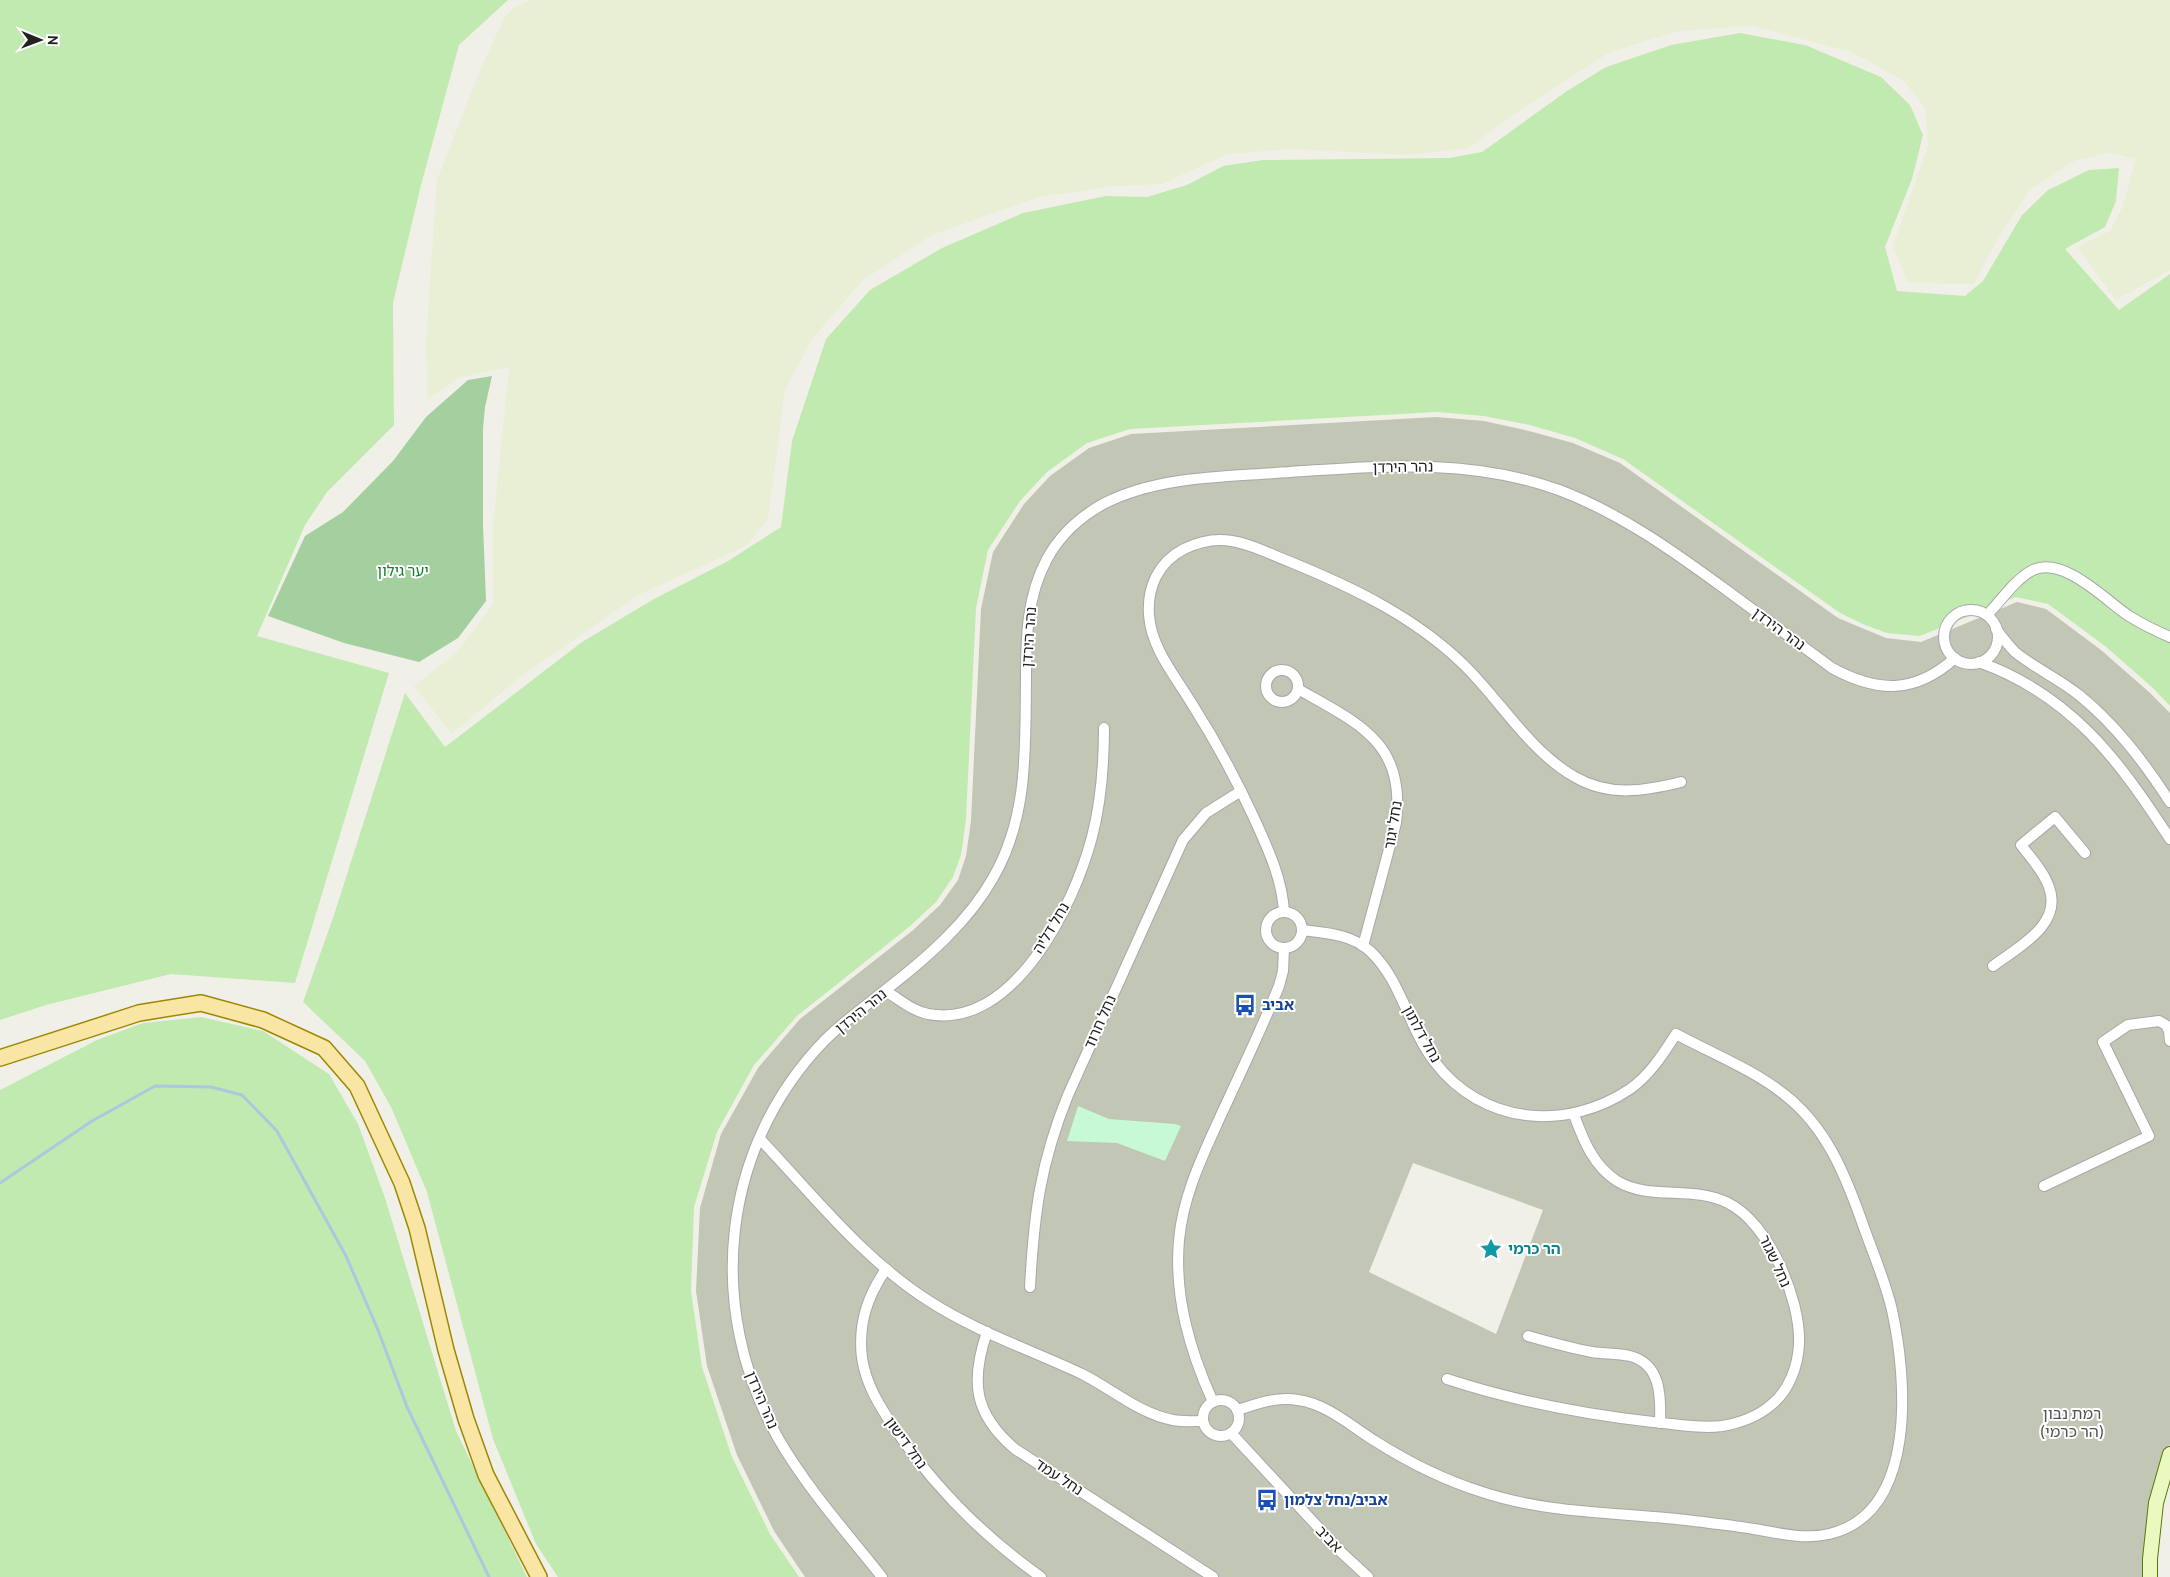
<svg xmlns="http://www.w3.org/2000/svg" width="2170" height="1577" font-family="Cabin,'Noto Sans Hebrew',sans-serif">
<style>
.construction{fill:#c2c6b4;fill-rule:evenodd}
.farmland{fill:#e8efd5}
.grass{fill:#c1eab0}
.forest{fill:#a3d09e}
.park{fill:#c8f9d6}
.lines{fill:none;stroke-linecap:round;stroke-linejoin:round}
.stream{stroke:#aac8de;stroke-width:3}
.street-casing{stroke:#a8a8a8;stroke-width:12}
.secondary-casing{stroke:#567a07;stroke-width:16}
.primary-casing{stroke:#9c8803;stroke-width:18}
.street{stroke:#fff;stroke-width:10}
.secondary{stroke:#eaf9bf;stroke-width:14}
.primary{stroke:#fae6a4;stroke-width:15}
.labels{text-anchor:middle;dominant-baseline:central;stroke-width:4;stroke-linejoin:round;paint-order:stroke}
.street-label{font-size:15px;fill:#212121;stroke:#fff}
.park-label{font-size:15px;fill:#0e812e;stroke:#fff}
.transit-label{font-size:15px;font-weight:bold;fill:#164399;stroke:#fff;text-anchor:start}
.culture-label{font-size:15px;font-weight:bold;fill:#0d838f;stroke:#fff;text-anchor:start}
.neighbourhood-label{font-size:16px;fill:#545454;stroke:#fff}
</style>
<rect width="100%" height="100%" fill="#f1f0e8"/>
<path class="construction" d="M1436,417l48,4 45,10 44,12 47,20 218,155 48,20 35,4 96,-40 29,7 55,41 48,42 21,21v731l-11,35 -11,98h-1343l-31,-46 -37,-76 -30,-89 -11,-75 4,-83 21,-74 37,-66 42,-49 112,-88 28,-26 18,-25 8,-24 5,-35 10,-212 12,-57 31,-48 26,-28 39,-28 42,-14zM1413,1163l130,47 -47,124 -127,-62z"/>
<path class="farmland" d="M532,0h1638v270l-54,30 -39,-53 33,-16 12,-23 14,-49 -25,-6 -37,8 -44,29 -33,50 -23,44 -66,-1 -15,-37 35,-101 -3,-37 -20,-26 -53,-30 -100,-26 -73,5 -69,21 -94,61 -48,35 -62,7 -113,-6 -65,5 -66,30 -47,2 -76,11 -107,38 -69,45 -51,59 -27,51 -17,129 -22,27 -106,48 -120,83 -68,57 -38,-48 44,-35 35,-47v-78l16,-159 -51,11 -31,22 -1,-60 11,-160 41,-105 27,-59 12,-10z"/>
<g class="grass">
<path d="M0,0h508l-49,45 -38,140 -28,118 1,122 -67,67 -22,33 -48,111 132,37 -94,310 -124,-9 -125,31 -46,15z"/>
<path d="M1740,33l65,12 76,32 29,28 13,30 -11,44 -27,68 12,44 68,5 18,-15 39,-66 26,-25 41,-20 30,-2 -3,33 -11,26 -40,22 54,61 51,-36v432l-17,-18 -48,-42 -57,-42 -32,-7 -96,39 -33,-3 -22,-8 -25,-12 -217,-154 -48,-21 -45,-13 -46,-9 -47,-4 -307,17 -43,14 -40,29 -27,29 -32,49 -12,58 -10,212 -5,35 -8,22 -17,25 -27,25 -112,89 -43,49 -37,67 -23,75 -3,84 11,76 30,90 38,77 29,43h-241l-22,-33 -43,-105 -66,-247 -36,-85 -26,-46 -62,-59 31,-87 71,-222 40,54 137,-105 72,-43 74,-38 53,-34 11,-86 34,-102 44,-49 72,-42 81,-35 83,-17 41,1 40,-12 36,-19 40,-6 186,-2 33,-6 85,-61 39,-24 65,-22z"/>
<path d="M201,1017l62,14 66,43 29,50 27,74 71,233 71,146h-527v-487l97,-50 46,-17z"/>
</g>
<path class="forest" d="M492,376l-7,31 -2,22v95l3,77 -28,37 -39,24 -75,-19 -76,-27 37,-80 38,-24 50,-51 33,-44 42,-37z"/>
<path class="park" d="M1078,1106l31,13 66,5 6,2 -16,35 -48,-18 -50,-2z"/>
<g class="lines">
<path class="stream" d="M0,1183l92,-62 63,-35 56,1 31,8 35,36 69,125 32,74 29,77 82,170"/>
<g class="street-casing">
<g id="street">
<circle cx="1971" cy="637" r="27"/>
<path d="M1987,615c14,-14 28,-36 46,-45 31,-14 72,30 96,46 13,8 27,15 41,21"/>
<path d="M1996,629c6,8 12,16 19,23 18,15 44,27 64,43 37,30 65,67 91,107"/>
<path d="M1979,662c92,33 140,98 191,177"/>
<circle cx="1282" cy="686" r="16"/>
<path d="M1298,689c61,35 108,53 98,134l-33,123"/>
<circle cx="1284" cy="930" r="18"/>
<path d="M1284,912c-2,-34 -16,-63 -30,-94 -18,-39 -39,-78 -62,-114 -16,-27 -41,-56 -43,-89 -2,-27 9,-53 35,-66 14,-7 31,-11 48,-8 19,3 38,13 56,20 64,26 125,55 175,103 38,37 66,87 112,113 34,20 70,14 106,5"/>
<path d="M1993,966c25,-19 70,-41 56,-79 -5,-15 -18,-29 -28,-42l34,-28 30,36"/>
<path d="M885,991c15,8 25,19 43,23 86,16 146,-109 164,-177 9,-35 12,-72 12,-109"/>
<path d="M760,1139c53,56 103,120 169,162 48,31 102,49 153,73 30,15 58,40 91,46 10,2 20,1 30,1"/>
<path d="M2044,1186l105,-50 -46,-94 25,-17 31,-4 7,4 3,6 1,10"/>
<path d="M886,1269c-19,28 -28,55 -24,89 4,27 18,49 33,71 40,59 88,107 146,148"/>
<path d="M1030,1287c4,-73 10,-123 38,-192l115,-255 23,-27 35,-22"/>
<path d="M987,1332c-17,50 -13,82 28,117l198,128"/>
<path d="M1528,1336c21,6 42,12 64,16 12,2 25,1 38,4 31,8 31,40 30,67"/>
<path d="M1447,1379c67,22 136,35 206,43 23,2 47,7 69,4 18,-3 35,-9 49,-21 18,-14 27,-39 28,-61 2,-44 -30,-121 -71,-141 -36,-18 -78,-2 -111,-22 -24,-15 -34,-42 -43,-66"/>
<circle cx="1221" cy="1418" r="18"/>
<path d="M1213,1402c-23,-51 -39,-105 -34,-162 4,-45 24,-85 42,-125 20,-43 40,-85 58,-129l4,-15 1,-23"/>
<path d="M1237,1410c20,-6 40,-14 61,-10 29,4 53,26 77,41 33,21 69,39 107,51 66,22 135,20 204,28 23,3 46,5 68,9 25,4 50,11 75,5 89,-21 78,-155 63,-224 -7,-30 -20,-59 -30,-88 -17,-48 -36,-95 -77,-127 -31,-25 -74,-42 -109,-61 -13,20 -26,41 -46,55 -64,43 -148,36 -196,-28 -26,-34 -32,-80 -64,-110 -19,-17 -44,-18 -68,-21"/>
<path d="M1231,1433l111,120 26,24"/>
<path d="M882,1577c-35,-44 -76,-90 -104,-139 -73,-129 -58,-290 47,-398 19,-19 42,-35 63,-52 40,-31 80,-66 105,-110 36,-62 32,-131 33,-200 0,-41 1,-82 21,-119 13,-24 34,-43 58,-56 52,-26 114,-26 170,-30 96,-6 191,-17 284,17 61,23 114,61 166,99 36,27 72,53 107,79 46,25 83,26 123,-10"/>
</g>
</g>
<g class="secondary-casing">
<path id="secondary" d="M2150,1577v-18l6,-56 14,-49"/>
</g>
<g class="primary-casing">
<path id="primary" d="M0,1058l139,-45 62,-10 62,17 61,28 33,38 45,97 15,45 29,122 20,69 20,56 53,102"/>
</g>
<use href="#street" class="street"/>
<use href="#secondary" class="secondary"/>
<use href="#primary" class="primary"/>
</g>
<defs>
<g id="bus-bare" transform="scale(1.725)"><path d="M-5-6H5V4H4V6H2V4H-2V6H-4V4H-5ZM-3.5-4V0h7V-4ZM-3.5 1.2v1.5H-2V1.2ZM2 1.2v1.5H3.5V1.2Z" fill="#1a4fb4" stroke="#fff" stroke-width="2.5" paint-order="stroke"/></g>
<g id="sight-bare" transform="scale(1.725)"><path d="M0-6L1.8-2.2L6-1.7L2.9 1.2L3.7 5.4L0 3.3L-3.7 5.4L-2.9 1.2L-6-1.7L-1.8-2.2Z" fill="#0f9aa8" stroke="#fff" stroke-width="2.5" paint-order="stroke"/></g>
</defs>
<g fill-rule="evenodd">
<use href="#bus-bare" x="1245" y="1005"/>
<use href="#sight-bare" x="1491" y="1249"/>
<use href="#bus-bare" x="1267" y="1500"/>
</g>
<g class="labels">
<g class="street-label">
<text transform="translate(1403 467) rotate(-1)">נהר הירדן</text>
<text transform="translate(1779 629) rotate(36)">נהר הירדן</text>
<text transform="translate(1029 637) rotate(-86)">נהר הירדן</text>
<text transform="translate(1393 825) rotate(-81)">נחל יגור</text>
<text transform="translate(1051 928) rotate(-59)">נחל דליה</text>
<text transform="translate(861 1011) rotate(-39)">נהר הירדן</text>
<text transform="translate(1100 1022) rotate(-66)">נחל חרוד</text>
<text transform="translate(1422 1034) rotate(61)">נחל דלתון</text>
<text transform="translate(1775 1261) rotate(65)">נחל שגור</text>
<text transform="translate(762 1400) rotate(67)">נהר הירדן</text>
<text transform="translate(906 1443) rotate(54)">נחל דישון</text>
<text transform="translate(1059 1477) rotate(33)">נחל עמד</text>
<text transform="translate(1329 1539) rotate(47)">אביב</text>
</g>
<g class="park-label">
<text x="403" y="571">יער גילון</text>
</g>
<g class="transit-label">
<text x="1262" y="1005">אביב</text>
<text x="1284" y="1500">אביב/נחל צלמון</text>
</g>
<g class="culture-label">
<text x="1508" y="1249">הר כרמי</text>
</g>
<g class="neighbourhood-label">
<text x="2072" y="1413">רמת נבון<tspan x="2072" dy="18">(הר כרמי)</tspan></text>
</g>
</g>
<g transform="translate(40 40) rotate(91)" stroke="#ffffff" stroke-width="4" paint-order="stroke">
<path d="M0-4L9 19L0 12L-9 19Z" fill="#212121"/>
<text y="-8" font-size="14" font-weight="bold" text-anchor="middle" fill="#212121">N</text>
</g>
</svg>
